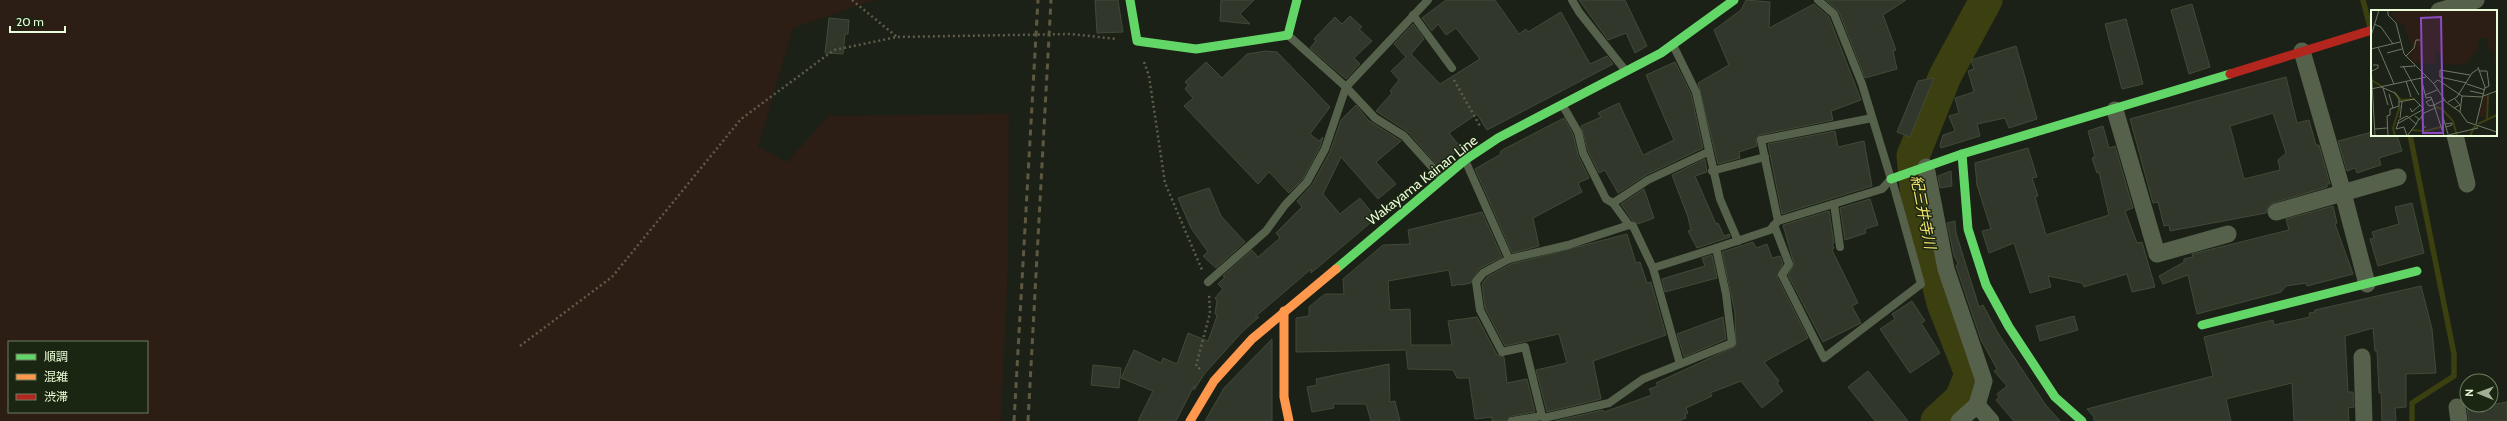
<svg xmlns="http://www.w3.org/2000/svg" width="2507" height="421" font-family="Cabin,'Noto Sans JP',sans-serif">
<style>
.green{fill:#2c1e14;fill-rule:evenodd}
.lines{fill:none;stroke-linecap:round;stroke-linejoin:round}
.stream{stroke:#3c3f0f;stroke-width:5.5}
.river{stroke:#3c3f0f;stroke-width:33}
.building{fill:#31382b;stroke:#414a38;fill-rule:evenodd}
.path{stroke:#5f5c4a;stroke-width:2.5;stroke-dasharray:2 3;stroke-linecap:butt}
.lane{stroke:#56614b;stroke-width:8}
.street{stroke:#56614b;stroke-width:17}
.fast{stroke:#63d668;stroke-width:9}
.slow{stroke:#ff974d;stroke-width:9}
.jam{stroke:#b3261e;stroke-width:9}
.rail{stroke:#5e5840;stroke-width:3;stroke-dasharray:6 5;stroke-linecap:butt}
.labels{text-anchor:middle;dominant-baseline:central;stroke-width:3;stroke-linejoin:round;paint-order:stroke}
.street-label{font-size:14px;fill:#eafcd8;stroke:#1a2611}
.water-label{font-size:15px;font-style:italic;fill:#f5e36e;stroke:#1a2611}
.inset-river{fill:none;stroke:#3c3f0f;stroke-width:2}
.inset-road{fill:none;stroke:#6e7964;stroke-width:1}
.view{fill:#8c4bc3;fill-opacity:0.15;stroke:#8c4bc3;stroke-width:2}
.inset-edge{fill:none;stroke:#eafcd8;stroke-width:2}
</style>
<rect width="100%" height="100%" fill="#1b2116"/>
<path class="green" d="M0,0h875l-82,28 -35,119 29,15 41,-46 181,-2 -1,151 -7,156h-1001zM9,342h138v70h-138z"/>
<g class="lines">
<g class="stream">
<path d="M2363,0l7,27"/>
<path d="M2410,135l44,219v22l-42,27v18"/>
</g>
<path class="river" d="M1937,421l24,-22 10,-25 -28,-71 -26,-106 -4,-41 32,-80 41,-76"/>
</g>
<g class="building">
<path d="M1095,0h23l5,32 -26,1z"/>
<path d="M1221,0h33l-14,14 10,10 -30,-3z"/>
<path d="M1446,0h49l24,34 7,-5 2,3 33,-20 29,52 17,-8 6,8 -126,66 -10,-16 -28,19 12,15 -23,18 -30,-34 -32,-21 16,-18 -2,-2 9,-11 -8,-9 15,-14 -12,-13 19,-20 11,15 -13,15 29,30 40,-25 -24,-31 -10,7 -8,-11 -6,7 -10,-13z"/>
<path d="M1579,0h46l22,46 -12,7 -9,-20 -18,7z"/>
<path d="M1746,0l24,2 -1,26 45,-24 15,13 32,83 -30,11 2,9 -73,15 -4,4 1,7 -18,6 1,6 -22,6 -20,-81 31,-18 -15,-35 27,-20z"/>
<path d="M1826,0h80l-23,15 13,35 -3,1 4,18 -32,9 -26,-66z"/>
<path d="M2192,4l18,63 -21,7 -18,-64z"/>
<path d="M1350,16l12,11 -3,2 13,12 -18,17 6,6 -14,15 -36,-31 6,-7 -2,-2 21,-22 7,7z"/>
<path d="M829,18l20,2 -1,14h-3l-2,20 -18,-1z"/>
<path d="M2126,19l17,65 -21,5 -17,-65z"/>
<path d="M2016,46l21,73 -28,9 -4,-10 -28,6 3,12 -39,12 -1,-3 3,-10 12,-4 -6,-15 10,-3 -4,-15 19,-6 -6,-21 6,-2 -3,-9z"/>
<path d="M1266,51l11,1 53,55 -20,27 9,7 4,-4 -3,10 -17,32 -14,14 -20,-21 -11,12 -74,-78 9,-8 -8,-9 3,-4 -3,-3 21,-20 16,16 25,-24z"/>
<path d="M1675,62l16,32 12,54 -57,27 -28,18 -13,-23 -6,3 -11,-22 -7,-25 20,-9 -3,-4 21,-10 24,52 31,-15 -28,-65z"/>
<path d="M2286,77l11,46 12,-3 7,25h3l11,39h-3v3l-54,16 -4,2 -3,8 -96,18 -1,-6 -5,1 -6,-24 -5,1 -23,-84zM2273,113l13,40 -8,7 2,10 -36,9 -14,-53z"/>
<path d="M1934,78l-24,59 -13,-5 21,-51z"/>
<path d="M1356,105l12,15 33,21 -25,21 20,22 -18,15 -37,-42 -18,37 17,20 20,-16 16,20 -65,55v-4l-56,48h4l-16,14 -38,42 -11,17v-4l-18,35h-38l15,-30 -32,-13 13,-28 27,13 2,-5 14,6 11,-31 20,8 9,-25 -2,-3 2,-12 -2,-3 8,-9 -5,-5 7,-7 -2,-1 29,-26 6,7 22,-19 -4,-5 26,-26 -5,-6 15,-16 18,-33 11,-32z"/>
<path d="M1564,118l9,16 5,21 11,23 -11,5 4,9 -49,26 6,28 -27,7 -37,-84 26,-15 -1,-2 4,-3z"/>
<path d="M2103,126l6,22 6,-2 18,62 -8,3 12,32 5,-1 13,45 -23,5 -5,-18 -43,13 -2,-4 -34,-7 3,11 -21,6 -16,-50 -25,10 -7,-22 9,-2 -14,-44 -2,-22 53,-15 9,29 -5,1 6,18 -3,1 11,38 63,-20 -10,-43 -2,1 -5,-15 3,-1 -7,-26z"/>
<path d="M1835,131l3,16 26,-6 8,45 -90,28 -14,-70z"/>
<path d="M2372,132v3h25l5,16 -23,7 2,7 -24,8 -2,-5 -8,3 -9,-30z"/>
<path d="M1705,159l2,13 -12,4 21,48 2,-1 6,13 5,-2 1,3 -33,11 -9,-17 3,-1 -3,-13 -16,-42z"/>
<path d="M1951,171l1,15 -12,2 -2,-12z"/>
<path d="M1209,188l12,28 24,26 -29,26 -13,-12 5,-4 -17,-24 -13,-30z"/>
<path d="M1644,189l10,29 -16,6 -6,-4 -11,-16z"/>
<path d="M1870,199l8,26 -13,4 1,4 -21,7 -5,-32z"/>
<path d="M2412,203l12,50 -46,13 -8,-27 4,-1 -2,-6 27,-8 -4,-17z"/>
<path d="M2333,206l4,17 -2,1 18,50 -46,12 -1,-3 -20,3 -5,6 -84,22 -9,-39 -25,9 -4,-8 25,-14v-3l9,-2 -1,-3 97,-24 -3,-11z"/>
<path d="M1829,211l5,32 -2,1 2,4 -2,2 26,53 -6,3 9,17 -38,19 -35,-67 6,-11 -11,-39z"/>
<path d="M1482,212l20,45 -23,12 -8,14 -10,2 -1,-1 -8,2 -3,-16 -61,11 2,29 20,-1 1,36h41l-4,-24 29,-4 20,38 7,2 3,26 20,-4 8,33 -24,4 -4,5h-15v-4l-17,2 -6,-41h-12l-4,-8 -45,-1 -2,-19 -110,2v-34l13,-2v-9l16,-13h19l-1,-15 40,-34 27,-1 -2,-14z"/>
<path d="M1955,221l1,12 23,74 4,-2 15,28 47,71 15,17h-46l-18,-21 3,-3 -2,-3 10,-8 -13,-15 3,-2 -16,-29 -25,-74 2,-3 -4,-7 -7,-33z"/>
<path d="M1627,234l9,29 4,-1 7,21 4,-1 15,53 -73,26 8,38 -54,13 -11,-42 31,-7 -8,-29 -54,12 -20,-38 -3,-24 5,-7 24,-13z"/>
<path d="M1753,242l3,6 11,-4 5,14 8,-2 3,7 -6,14 31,61 -44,24 15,19 -2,2 6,8 -21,17 -21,-27 -31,12 2,3 -26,12 2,5 -3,1 1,4 -7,3h-124l48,-11 1,2 48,-17 -3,-6 9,-3 -2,-3 80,-37 -1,-33 -13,-61z"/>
<path d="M1712,255l5,23 -52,14 -3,-13 43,-13 -3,-8z"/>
<path d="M2421,286l11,43 4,44 -30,1v33l-11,1 1,13h-14l-1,-29 -2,1 -2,-42h-2l-2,-23 -28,8 3,56h5l1,15 -6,1 1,13h-55l-2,-38 -66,16 5,22h-137v-4l-7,-8 126,-33 -9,-39 69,-17 1,5 36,-8 -1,-4 6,-1v-2z"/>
<path d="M1912,301l13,20 -4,2 19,30 -30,20 -30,-44 15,-10 -3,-5z"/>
<path d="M2074,316l4,14 -38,11 -4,-15z"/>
<path d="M1723,317l3,22 -42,18 -7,-23z"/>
<path d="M1272,339v82h-67l19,-33z"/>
<path d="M1389,364l1,38 5,-1 5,20h-29l-5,-17h-33l1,4 -22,4 -5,-25 10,-2 -1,-6z"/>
<path d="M1093,365l28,3 -2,20 -28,-3z"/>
<path d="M1868,371l40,50h-33l-27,-34z"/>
<path d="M2507,402v19h-38l-2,-12z"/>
</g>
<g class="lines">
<g class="path">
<path d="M852,0l45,37"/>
<path d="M1144,62l5,14 16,107 37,87"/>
<path d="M1454,80l26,46"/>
<path d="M520,346l92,-69 129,-158 93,-69 63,-13 174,-3 46,5"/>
<path d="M1200,369l-4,-3 14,-53 -1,-19"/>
</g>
<g class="lane">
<path d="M1428,0l-82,87 29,31 29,18 38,42"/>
<path d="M1572,0l7,12 46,58"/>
<path d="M1413,15l39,53"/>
<path d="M1673,45l23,47 24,107 18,42"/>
<path d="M1563,106l15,26 5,21 23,46 7,4 16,22 4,1 20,42 27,96"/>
<path d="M1465,160l44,99 59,-14 61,-20"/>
<path d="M1712,171l53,-14"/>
<path d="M1613,203l35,-23 60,-28"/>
<path d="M1834,204l6,43"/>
<path d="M1778,221l-17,-81 111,-22"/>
<path d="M1774,225l15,39 -7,11 42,83 97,-74 -29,-104"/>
<path d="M1509,259l-26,14 -7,9 4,28 22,42 23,-5 17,69"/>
<path d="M1653,268l63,-20"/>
<path d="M1208,282l58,-51 19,-26 22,-23 18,-33 21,-62 -57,-51"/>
<path d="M1512,421l30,-5 2,2 65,-15 34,-24 89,-36 -6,-49 -10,-46 54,-18 8,-9 104,-32 9,-10 -29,-95 -28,-70 -16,-14"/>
</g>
<g class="street">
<path d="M2439,11l37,-11"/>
<path d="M2302,51l41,142 24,91"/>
<path d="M2115,110l42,144 71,-20"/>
<path d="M2455,135l12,49"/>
<path d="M1926,167l20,102 38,112 -7,24"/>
<path d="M2276,212l122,-35"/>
<path d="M2362,357l2,64"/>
<path d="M2457,407l2,14"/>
<path d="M1959,421l18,-16 14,16"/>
</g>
<g class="fast">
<path d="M1130,0l7,41 59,8 92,-14 9,-35"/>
<path d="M1962,154l6,75 18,56 23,42 46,70 27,24"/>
<path d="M1891,179l71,-25 268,-80"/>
<path d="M1336,269l129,-109 33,-22 163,-85 73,-53"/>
<path d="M2202,325l215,-54"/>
</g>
<g class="slow">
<path d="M1284,311v86l5,24"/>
<path d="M1190,421l24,-40 38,-42 84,-70"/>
</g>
<path class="jam" d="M2230,74l142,-44"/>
<g class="rail">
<path d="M1014,421l24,-421"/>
<path d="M1028,421l23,-421"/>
</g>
</g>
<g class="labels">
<g class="street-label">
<text transform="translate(1422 180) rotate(-38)">Wakayama Kainan Line</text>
</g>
<g class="water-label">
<text transform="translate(1923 212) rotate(79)">紀三井寺川</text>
</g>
</g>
<g transform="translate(2371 10)">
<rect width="126" height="126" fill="#1b2116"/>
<path d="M23,0h103v53l-3,-1v-11l-5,-2 -2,-11 -3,-1 -5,2 -2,11 -12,15 -22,-1v-4l5,-2h-6l-2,-4 -5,-2 1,12 -23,-1 -5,-8 4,-9 -9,-23h-4l-7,-8zM113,86h3l-1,21h-5l-3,-1z" fill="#2c1e14"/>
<path class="inset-river" d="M0,70l12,7M23,82l7,8 14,-1M62,96l9,3 11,12 4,15M116,110l1,-25M107,114l19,-9M40,120l15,1 18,-5M24,126l-2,-8 7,-22M99,126l4,-9h4"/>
<path class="inset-road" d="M17,0v5l8,8 8,31 30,30 12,18 14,10 7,10 30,10M3,14l7,3 12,17M0,26l8,-26M7,37l16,37M0,39l29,-7M16,43l15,-4M35,46l8,-8 2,-8h4M0,55l4,71M32,56l16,29M29,57l15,-1M1,61l6,-3v-3h-5M108,61h8l2,15 -4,2M50,68l5,20 5,-1 3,8 10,-5M35,71l5,16M63,73l4,-3 24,16 21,1M96,73l-27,-6v-7l30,5M96,74l18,6M10,77l14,6 4,6v7l-9,3v6l-3,1 1,20M12,78l5,17M0,79l55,-12M99,81l14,3M18,84l4,14M54,85l12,-5M112,86l14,-5M61,89l-6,3 3,4 5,-1 10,31M77,92l9,-5 15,-24 6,-4M39,98l2,4 8,-7M83,98l6,-3 -5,-6M89,102l2,-16M51,107l1,10h3M72,107l5,17M29,108l2,-16M48,110l5,-7 11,-5M26,114l27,-15 -10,-10 -15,3M74,114l7,-1v2l-6,2M105,114l9,-37 -7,-20M4,119l12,-1M36,126l-3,-9 -8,2 3,-9 8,-4 9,8 3,-5 -4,-3M36,126l10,-13M73,126l34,-8"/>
<path class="view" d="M70,7l2,116h-20l-2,-115z"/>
<rect width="126" height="126" class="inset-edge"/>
</g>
<rect x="8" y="341" width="140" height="72" fill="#1a2611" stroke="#6d7c61"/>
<rect x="16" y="354" width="20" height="6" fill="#63d668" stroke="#6d7c61"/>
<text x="44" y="361" font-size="12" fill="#eafcd8">順調</text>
<rect x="16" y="374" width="20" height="6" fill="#ff974d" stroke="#6d7c61"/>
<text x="44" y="381" font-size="12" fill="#eafcd8">混雑</text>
<rect x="16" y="394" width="20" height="6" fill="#b3261e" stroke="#6d7c61"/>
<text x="44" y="401" font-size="12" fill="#eafcd8">渋滞</text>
<g transform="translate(2479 393) rotate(271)"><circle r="19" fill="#1a2611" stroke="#6d7c61"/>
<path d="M0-3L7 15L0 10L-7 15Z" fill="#a2af94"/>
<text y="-6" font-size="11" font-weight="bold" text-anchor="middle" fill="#eafcd8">N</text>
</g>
<path d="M10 26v6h55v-6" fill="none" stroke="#eafcd8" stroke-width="2"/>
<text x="16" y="26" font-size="12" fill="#eafcd8" stroke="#1a2611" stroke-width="3" paint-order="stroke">20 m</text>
</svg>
